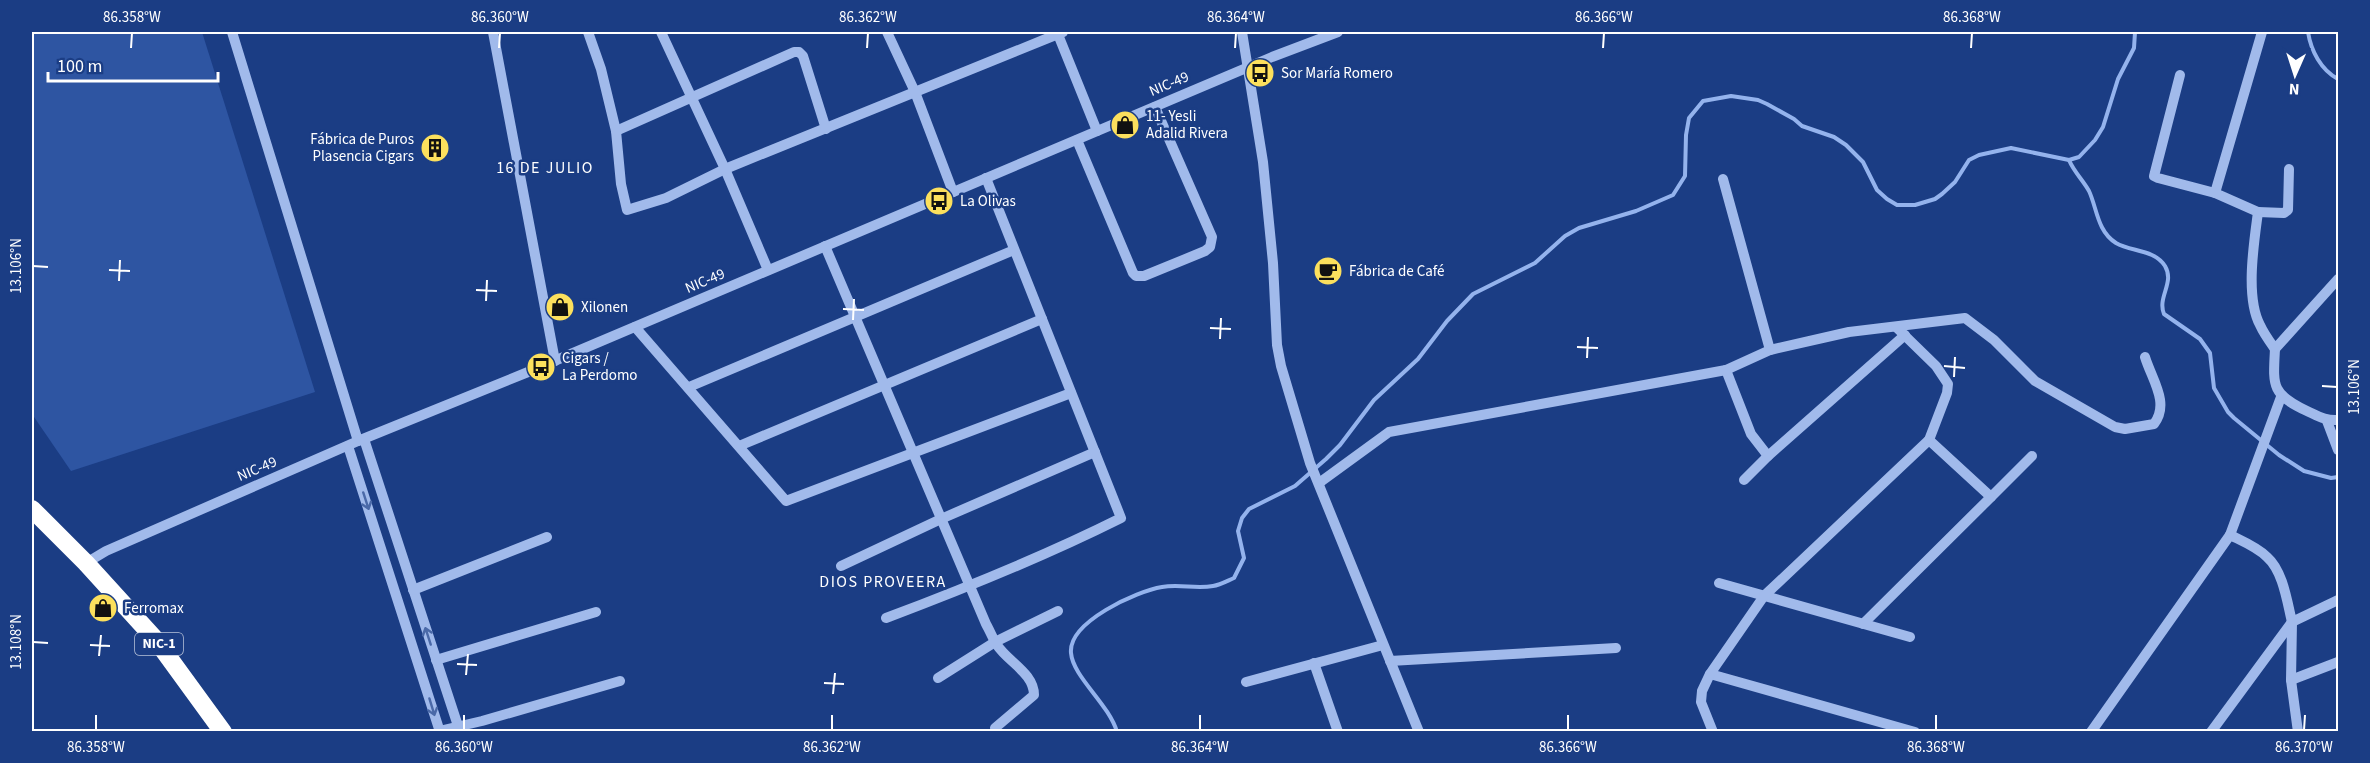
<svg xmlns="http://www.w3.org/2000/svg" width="2370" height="763" font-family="'Source Sans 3',sans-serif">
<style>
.green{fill:#2e55a2}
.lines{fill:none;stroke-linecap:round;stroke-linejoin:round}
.stream{stroke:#94b3ed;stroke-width:4}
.minor{stroke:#a1baeb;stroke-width:10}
.highway{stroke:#fff;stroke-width:18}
.oneway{stroke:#4a69a8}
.ticks{fill:none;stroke:#fff;stroke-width:2}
.labels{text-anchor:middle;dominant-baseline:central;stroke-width:5;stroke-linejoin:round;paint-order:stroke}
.shield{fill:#1b3d84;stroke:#bbc5da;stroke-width:1.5}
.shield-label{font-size:14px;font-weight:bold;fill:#fff}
.poi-label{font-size:15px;fill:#fff;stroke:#1b3d84;text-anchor:start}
.street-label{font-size:15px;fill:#fff;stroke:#1b3d84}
.neighbourhood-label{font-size:16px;letter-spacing:1.5px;fill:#fff;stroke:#1b3d84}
.neatline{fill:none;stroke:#fff;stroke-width:2}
.ticks-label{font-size:15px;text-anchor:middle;fill:#fff}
</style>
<rect width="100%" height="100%" fill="#1b3d84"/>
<path class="green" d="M32,32h170l113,360 -244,79 -39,-57z"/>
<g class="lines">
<g class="stream">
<path d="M2308,32c3,19 13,38 30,47"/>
<path d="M2069,160c5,12 14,20 20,31 8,17 8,40 27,52 15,9 38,6 49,23 10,17 -8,31 -1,48l36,25 10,14 4,35 14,24 6,6 45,37 25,16 27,7 7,-1"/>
<path d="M1117,732c-8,-28 -44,-55 -46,-79 -3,-31 66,-62 91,-66 17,-3 34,2 51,-1 7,-1 14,-5 21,-8l10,-20 -6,-27 4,-13 7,-9 46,-23 31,-27 14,-14 34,-45 44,-41 29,-38 26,-27 62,-31 30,-27 14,-8 57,-17 37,-16 12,-19 1,-41 3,-17 14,-17 28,-5 27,4 9,4 27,15 8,7 32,11 12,8 17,17 14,28 10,9 10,6h18l20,-6 7,-5 13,-12 14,-22 10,-5 32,-7 58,12 10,-3 16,-17 8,-13 15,-48 16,-31 1,-16"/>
</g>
<g class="minor">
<path d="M232,32l126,409"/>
<path d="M493,32l62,329"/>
<path d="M588,32l13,37 15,62 5,53 6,26 39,-12 59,-29 338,-137"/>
<path d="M661,32l64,137 43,101"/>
<path d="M887,32l28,60 38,100"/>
<path d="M1057,32l40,99"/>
<path d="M1242,32l21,130 10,101 4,82 4,21 29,97 109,269"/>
<path d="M2262,32l-47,161 43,19c-4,31 -13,85 2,113 4,9 10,17 15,24l63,-70"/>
<path d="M2180,75l-26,101 4,2 57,15"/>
<path d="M616,131l178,-79h5l4,4 23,73"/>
<path d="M1077,140l56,133 3,3h8l61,-25 5,-4 2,-10 -57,-130"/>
<path d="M1723,179l47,171"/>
<path d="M2258,212l26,1 4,-3 1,-41"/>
<path d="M825,246l161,378c4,7 7,15 11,21 11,17 37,28 37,50l-39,33"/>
<path d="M635,327l151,174 285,-108"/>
<path d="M2275,349c-2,37 -4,45 32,62 11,5 19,10 31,9"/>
<path d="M1726,370l25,64 17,22"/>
<path d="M689,387l325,-137"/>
<path d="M2327,421l11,29"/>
<path d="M364,439l96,293"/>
<path d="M348,446l92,286"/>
<path d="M739,446l303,-127"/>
<path d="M1744,480l24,-24 137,-121"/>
<path d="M1319,483l70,-51 337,-62 44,-20 79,-18 116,-14 29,22 41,41 80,46 10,2 29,-5c16,-21 -2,-44 -9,-67"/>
<path d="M1991,497l41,-41"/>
<path d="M2230,535l51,-138"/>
<path d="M86,563l20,-12 252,-110 175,-71 739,-313 66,-25"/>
<path d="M841,566l100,-47 154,-67"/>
<path d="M1719,583l191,54"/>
<path d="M413,590l134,-53"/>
<path d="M886,618c80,-30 159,-62 235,-100l-135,-340"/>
<path d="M2292,622l-1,58 7,52"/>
<path d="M1863,624l128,-127 -62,-57"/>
<path d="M436,660l160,-48"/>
<path d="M1390,661l226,-13"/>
<path d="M1314,663l24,69"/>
<path d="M1710,674l205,58"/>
<path d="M938,678l57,-36 63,-31"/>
<path d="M2291,680l47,-18"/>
<path d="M1246,682l137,-37"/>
<path d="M439,731l43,-10 138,-40"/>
<path d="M1713,732l-12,-30 1,-11 8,-17 54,-78 165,-156 18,-47 1,-9 -12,-18 -40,-39"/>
<path d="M2091,732l139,-197c12,6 27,12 37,22 16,14 20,44 25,65l46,-22"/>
<path d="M2211,732l81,-110"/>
</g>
<path class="highway" d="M32,509l54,54 70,77 67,92"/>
</g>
<defs><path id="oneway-shaft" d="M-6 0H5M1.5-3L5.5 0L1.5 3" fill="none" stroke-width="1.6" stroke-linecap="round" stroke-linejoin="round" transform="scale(1.5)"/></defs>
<g class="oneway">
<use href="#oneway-shaft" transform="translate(366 501) rotate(72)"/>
<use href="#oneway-shaft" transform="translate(428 636) rotate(-108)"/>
<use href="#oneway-shaft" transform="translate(432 707) rotate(73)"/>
</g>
<path class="ticks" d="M131,48l1,-15M499,48l1,-15M867,48l1,-15M1235,48l1,-15M1603,48l1,-15M1971,48l1,-15M33,266l15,1M109,270l21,1M119,281l1,-21M476,290l21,1M486,301l1,-21M843,309l21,1M853,320l1,-21M1210,328l21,1M1220,339l1,-21M1577,347l21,1M1587,358l1,-21M1944,366l21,2M1954,377l1,-20M2322,386l15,1M33,642l15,1M90,645l20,1M99,656l2,-21M457,664l20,1M466,675l2,-21M824,683l20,1M833,694l2,-21M96,730v-15M464,730v-15M832,730v-15M1200,730v-15M1568,730v-15M1936,730v-15M2304,730l1,-15"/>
<defs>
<g id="bus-disc" transform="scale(1.5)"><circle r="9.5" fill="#fce05d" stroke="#1b3d84"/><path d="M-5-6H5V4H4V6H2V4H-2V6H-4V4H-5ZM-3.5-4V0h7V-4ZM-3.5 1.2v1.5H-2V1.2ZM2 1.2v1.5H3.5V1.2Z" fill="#111"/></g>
<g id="shop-disc" transform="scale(1.5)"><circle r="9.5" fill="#fce05d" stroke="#1b3d84"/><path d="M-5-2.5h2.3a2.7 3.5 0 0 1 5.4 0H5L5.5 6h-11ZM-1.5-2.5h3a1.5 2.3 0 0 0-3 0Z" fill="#111"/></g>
<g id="building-disc" transform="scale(1.5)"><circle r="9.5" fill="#fce05d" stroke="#1b3d84"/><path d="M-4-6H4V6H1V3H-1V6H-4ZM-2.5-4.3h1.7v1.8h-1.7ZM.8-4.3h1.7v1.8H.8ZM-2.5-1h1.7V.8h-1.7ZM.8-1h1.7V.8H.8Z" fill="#111"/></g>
<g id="cafe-disc" transform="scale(1.5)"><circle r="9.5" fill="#fce05d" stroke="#1b3d84"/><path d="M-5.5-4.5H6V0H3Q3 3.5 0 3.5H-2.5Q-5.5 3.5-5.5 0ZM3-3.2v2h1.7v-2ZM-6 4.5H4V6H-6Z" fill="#111"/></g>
</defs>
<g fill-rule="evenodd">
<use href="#bus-disc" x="1260" y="73"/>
<use href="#shop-disc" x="1125" y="125"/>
<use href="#building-disc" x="435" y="148"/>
<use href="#bus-disc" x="939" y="201"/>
<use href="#cafe-disc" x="1328" y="271"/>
<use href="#shop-disc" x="560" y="307"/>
<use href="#bus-disc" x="541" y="367"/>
<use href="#shop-disc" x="103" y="608"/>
</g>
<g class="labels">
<rect class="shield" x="135" y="633" width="48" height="22" rx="4.5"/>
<g class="shield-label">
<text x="159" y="644">NIC-1</text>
</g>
<g class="poi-label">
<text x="1281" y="73">Sor María Romero</text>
<text x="1146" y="116">11- Yesli<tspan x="1146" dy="17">Adalid Rivera</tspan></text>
<text x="414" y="139" text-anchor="end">Fábrica de Puros<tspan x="414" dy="17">Plasencia Cigars</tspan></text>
<text x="960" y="201">La Olivas</text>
<text x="1349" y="271">Fábrica de Café</text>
<text x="581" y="307">Xilonen</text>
<text x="562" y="358">Cigars /<tspan x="562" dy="17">La Perdomo</tspan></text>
<text x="124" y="608">Ferromax</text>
</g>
<g class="street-label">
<text transform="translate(1169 84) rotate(-23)">NIC-49</text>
<text transform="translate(705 281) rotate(-23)">NIC-49</text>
<text transform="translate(257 469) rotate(-23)">NIC-49</text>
</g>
<g class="neighbourhood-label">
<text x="545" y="168">16 DE JULIO</text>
<text x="883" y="582">DIOS PROVEERA</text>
</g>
</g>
<rect width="2370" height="763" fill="none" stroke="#1b3d84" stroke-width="66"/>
<g transform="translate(2295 75) rotate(183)" stroke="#1b3d84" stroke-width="4.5" paint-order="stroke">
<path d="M0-4.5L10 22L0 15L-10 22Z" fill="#ffffff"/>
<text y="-9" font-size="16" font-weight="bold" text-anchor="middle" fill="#ffffff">N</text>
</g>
<path d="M48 72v9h170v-9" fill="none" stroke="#ffffff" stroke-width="3"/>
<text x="57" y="72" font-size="18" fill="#ffffff" stroke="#1b3d84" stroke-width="4.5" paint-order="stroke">100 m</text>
<rect x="33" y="33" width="2304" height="697" class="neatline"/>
<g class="ticks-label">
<text x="132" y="22">86.358°W</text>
<text x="500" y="22">86.360°W</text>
<text x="868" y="22">86.362°W</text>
<text x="1236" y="22">86.364°W</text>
<text x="1604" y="22">86.366°W</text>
<text x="1972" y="22">86.368°W</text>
<text transform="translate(16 266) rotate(-90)" y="5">13.106°N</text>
<text transform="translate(2354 387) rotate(-90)" y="5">13.106°N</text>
<text transform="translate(16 642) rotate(-90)" y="5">13.108°N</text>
<text x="96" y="752">86.358°W</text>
<text x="464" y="752">86.360°W</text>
<text x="832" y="752">86.362°W</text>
<text x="1200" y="752">86.364°W</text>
<text x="1568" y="752">86.366°W</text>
<text x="1936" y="752">86.368°W</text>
<text x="2304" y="752">86.370°W</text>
</g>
</svg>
